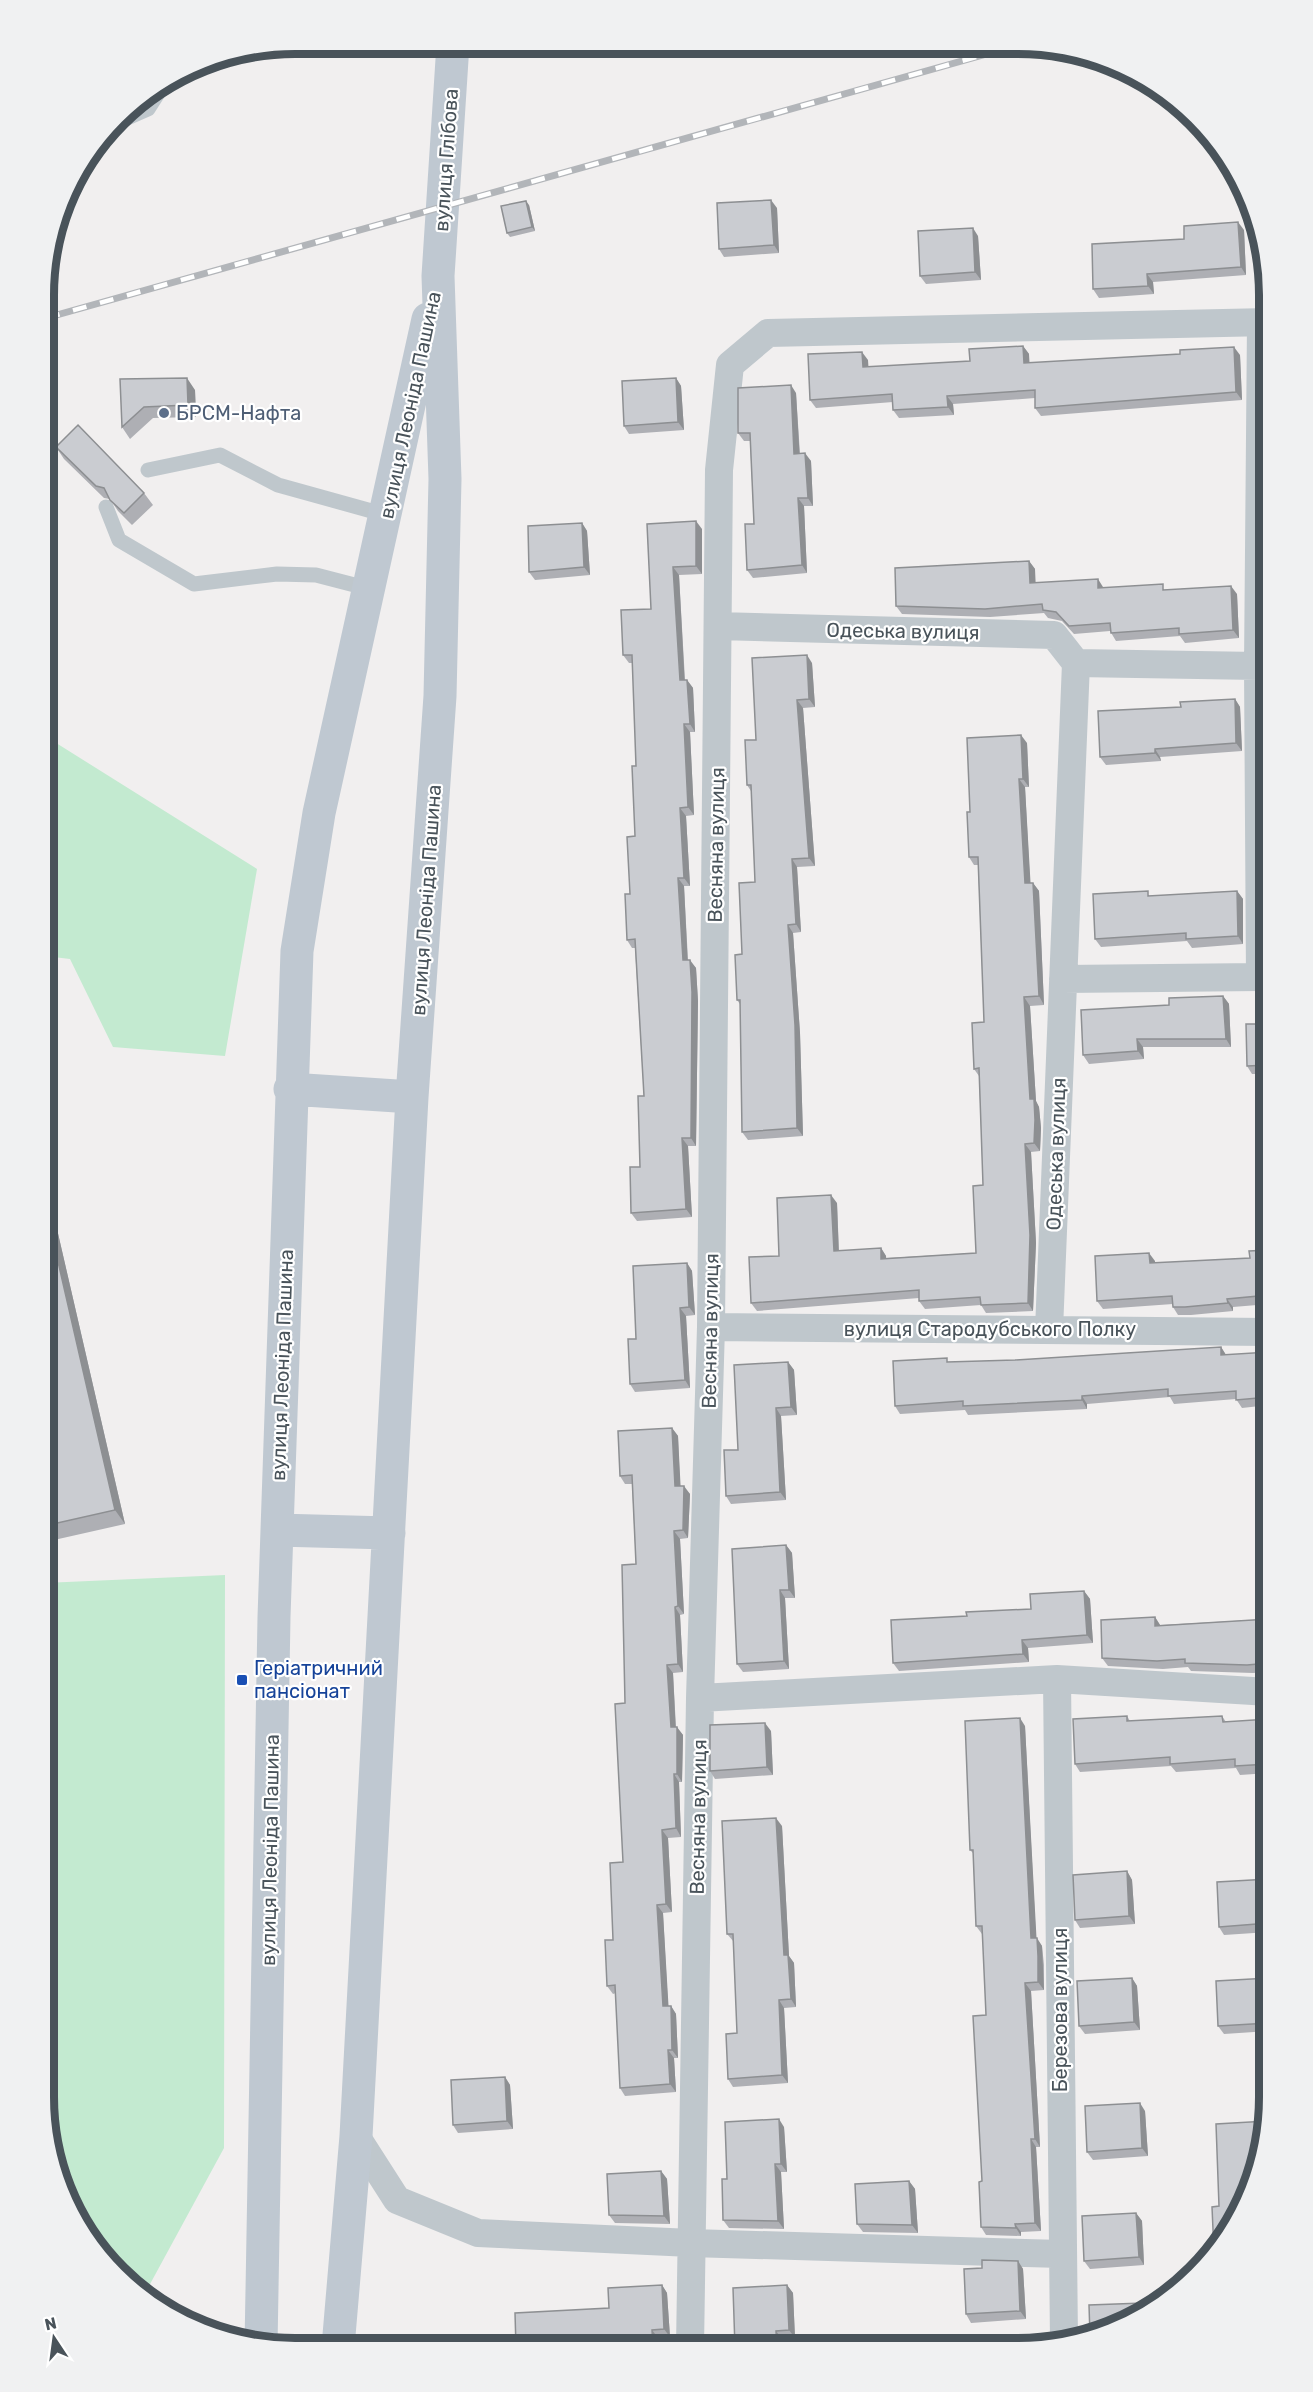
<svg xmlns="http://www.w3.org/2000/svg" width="1313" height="2392" viewBox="0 0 1313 2392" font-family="Rubik,sans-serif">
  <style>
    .green { fill: #c3ead0 }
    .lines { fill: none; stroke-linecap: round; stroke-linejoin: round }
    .service { stroke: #bfc7cc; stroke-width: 15 }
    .minor { stroke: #bfc7cc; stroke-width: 28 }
    .secondary { stroke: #bfc8d1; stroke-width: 33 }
    .rail-casing { stroke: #b2b5b9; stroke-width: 7 }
    .rail { stroke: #fff; stroke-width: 4.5; stroke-dasharray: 14; stroke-linecap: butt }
    .wall { fill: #aeafb4 }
    .shaded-wall { fill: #8d8f92 }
    .building { fill: #caccd1; stroke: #8d8f92; stroke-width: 1.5 }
    .service-dot { fill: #5c6f8a; stroke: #fff; stroke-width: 2 }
    .transit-dot { fill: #1a4fb4; stroke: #fff; stroke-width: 2 }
    .labels { text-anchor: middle; stroke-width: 4.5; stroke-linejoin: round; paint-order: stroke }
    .street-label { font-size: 20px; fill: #49535a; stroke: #fff }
    .service-label { font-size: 20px; fill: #4e5e75; stroke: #fff; text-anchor: start }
    .transit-label { font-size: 20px; fill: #164399; stroke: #fff; text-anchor: start }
    .rim { fill: none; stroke: #49535a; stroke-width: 8 }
  </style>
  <rect width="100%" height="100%" fill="#f1efef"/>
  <path class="green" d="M45 736 257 869 225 1056 113 1047 70 959 45 956Z
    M225 1575 224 2148 143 2297 95 2250 57 2178 44 2097V1583Z"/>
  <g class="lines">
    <path class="service" d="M116 123 148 109 164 84
      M148 470 220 455 278 485 386 515
      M106 507 119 540 194 584 277 574 316 575 370 589"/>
    <path class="minor" d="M718 626 1054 635 1076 663
      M1063 979 1260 977 1258 666 1261 322
      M711 1327 1269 1332
      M1049 1330 1076 663 1258 666
      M1057 1679 1064 2341
      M700 1698 1057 1679 1269 1692
      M356 2136 397 2200 478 2233 691 2243 1062 2254
      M690 2348 700 1698 711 1327 719 470 730 365 768 333 1269 322"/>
    <path class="secondary" d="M290 1089 412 1097
      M277 1530 389 1533
      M261 2346 274 1617 297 951 319 813 428 319
      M338 2347 356 2136 412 1097 440 696 445 479 438 276 453 44"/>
    <g class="rail-casing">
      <path id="rail" d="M46 318 1008 48"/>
    </g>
    <use href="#rail" class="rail"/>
  </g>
  <path class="wall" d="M529 205 535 231 510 237 507 233Z
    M777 208 779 253 724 257 719 249Z
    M1244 230 1246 275 1153 282 1154 294 1099 298 1093 289 1184 239Z
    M978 236 981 280 926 284 920 276Z
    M1023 346 1029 354V363L1240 355 1242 400 1041 416 1035 408V398L953 404 954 415 899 418 893 410V402L816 408 810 400 868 360V367L970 361Z
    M676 378 681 386 684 430 629 434 624 426Z
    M120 379 195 390 196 417 153 418 130 439 122 427Z
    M796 393 800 454 811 461 813 506H804L807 573 753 578 747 570 754 524 750 441H744L738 433Z
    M56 447 144 493 153 505 132 525 118 511 110 499 104 498 64 459Z
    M582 523 587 531 590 575 535 580 529 572Z
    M647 524 702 529V574L679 575 685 680H687L693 688 695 732H690L694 815 686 816 690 886H684L688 960 696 968 698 1001 696 1146H688L692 1217 637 1221 631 1213 640 1167 644 1096 635 948H632L627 940 635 836 636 766 633 663H629L623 655 651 609Z
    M1029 561 1035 569V583L1103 588 1166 590 1237 594 1239 638 1185 643 1180 636 1116 641 1110 631 1074 634 1062 621 1048 618 1044 613 990 617 902 614 896 606Z
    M812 663 815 707 803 708 815 866 797 867 801 932 793 933 800 1033 803 1136 748 1140 742 1132 740 1004 737 1000 742 954 755 882 751 791 747 785 756 740Z
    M1235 699 1240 707 1242 751 1160 757 1161 761 1106 765 1100 757 1181 707Z
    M1027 743 1029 787H1025L1030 883H1033L1039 891 1044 1005 1030 1006 1036 1101 1039 1107 1041 1128 1040 1151 1031 1152 1036 1243 1033 1311 986 1313 981 1305 925 1309 919 1301V1298L757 1311 751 1303 779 1256 837 1203 839 1251 881 1248 886 1256V1258L976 1253 983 1185 979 1076 974 1069 984 1022 978 865H974L969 857 970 812Z
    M1237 891 1243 899V944L1192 948 1187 941 1101 947 1095 939 1151 896Z
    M1223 996 1229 1004 1231 1047H1143L1144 1059 1089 1064 1083 1055 1169 1005Z
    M1269 1024V1074H1252L1247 1066Z
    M45 1177 125 1524 54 1540 44 1526Z
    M1269 1250V1304L1233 1307V1311L1191 1315H1178L1173 1307V1304L1103 1309 1097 1301 1155 1261V1263L1250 1258Z
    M687 1263 692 1271 695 1315 686 1316 690 1388 635 1392 630 1384 636 1339Z
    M1221 1347 1226 1355 1269 1352V1405L1242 1408 1236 1399 1174 1404 1170 1397 1087 1404V1409L968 1415 965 1410 900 1414 895 1406 950 1362 1015 1360Z
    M788 1362 794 1370 797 1415 781 1416 786 1500 731 1504 726 1496 738 1450Z
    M672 1428 678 1436 680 1486 690 1494 688 1538 680 1539 684 1614 680 1615 683 1672 673 1673 676 1727 683 1735 682 1782H679L681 1837 668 1838 672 1912 663 1913 668 2006H671L676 2014 678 2058H674L676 2092 625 2096 620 2088 616 1993 613 1994 607 1986 623 1862 625 1703 636 1564 632 1484H625L620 1476Z
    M786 1545 792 1553 795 1598H785L789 1669 743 1672 737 1664Z
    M1084 1591 1090 1599 1093 1643 1028 1648 1029 1662 899 1671 893 1663 967 1616 1031 1609Z
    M1155 1617 1160 1625 1269 1619V1672L1253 1673 1191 1671 1188 1667 1163 1669 1108 1666 1102 1658Z
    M1127 1716 1130 1721 1222 1716 1226 1722 1269 1719V1773L1240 1775 1236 1768 1176 1772 1171 1766 1080 1772 1075 1764Z
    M1025 1726 1036 1938 1042 1946 1044 1965V1990L1031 1991 1040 2147H1036L1041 2231 1021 2232V2236L986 2235 981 2227 986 2015 983 1934H982L976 1926 973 1853 970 1850Z
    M771 1731 773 1775 715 1779 710 1771Z
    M782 1826 789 1956 794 1963 796 2007 784 2008 788 2083 733 2087 728 2079 737 2033 734 1942 727 1934Z
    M1127 1871 1132 1880 1135 1924 1080 1928 1075 1920Z
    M1269 1879V1932L1224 1935 1219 1927Z
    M1132 1978 1137 1986 1140 2030 1085 2034 1079 2026Z
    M1269 1978V2031L1224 2034 1218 2026Z
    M505 2077 510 2085 513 2129 458 2133 453 2125Z
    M1145 2111 1148 2156 1093 2160 1087 2152Z
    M784 2127 787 2172H781L784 2229 729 2228 723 2220 727 2179Z
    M661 2171 667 2179 670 2224 615 2223 609 2215Z
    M909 2181 915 2189 918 2233 863 2232 857 2224Z
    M1136 2213 1142 2221 1144 2265 1090 2269 1084 2261Z
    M1018 2261 1023 2269 1026 2319 971 2323 966 2314 982 2268Z
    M662 2285 667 2293 670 2337 658 2338V2347H516Z
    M787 2285 793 2293 795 2338 782 2339V2348H735Z"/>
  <path class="shaded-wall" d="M771 200 777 208 779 253 774 245Z
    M526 201 529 205 535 231 532 227Z
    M1238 222 1244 230 1246 275 1241 267Z
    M973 228 978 236 981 280 975 272Z
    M1147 274 1153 282 1154 294 1148 286Z
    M1023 346 1029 354 1030 371 1024 363Z
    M1234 347 1240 355 1242 400 1236 392Z
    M862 352 868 360 869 375 863 367Z
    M187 378 195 390 196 417 188 405Z
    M676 378 681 386 684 430 678 422Z
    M791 385 796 393 800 462 794 454Z
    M947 396 953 404 954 415 948 407Z
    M805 453 811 461 813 506 808 498Z
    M798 498 804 506 807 573 802 565Z
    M696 521 702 529V574L696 566Z
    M582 523 587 531 590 575 584 567Z
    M1029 561 1035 569 1036 591 1030 583Z
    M673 567 679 575 685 688 680 680Z
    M1098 579 1103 587 1104 596 1098 588Z
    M1231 586 1237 594 1239 638 1233 630Z
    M807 655 812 663 815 707 809 699Z
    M687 680 693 688 695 732 690 724Z
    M1235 699 1240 707 1242 751 1236 743Z
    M797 700 803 708 815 866 809 858Z
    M684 724 690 732 694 815 688 807Z
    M1021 735 1027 743 1029 787 1023 779Z
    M1155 749 1160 757 1161 761 1155 753Z
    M1019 779 1025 787 1031 891 1025 883Z
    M680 808 686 816 690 886 684 878Z
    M792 859 797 867 801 932 796 924Z
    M678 878 684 886 688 968 683 960Z
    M1033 883 1039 891 1044 1005 1039 996Z
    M1237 891 1243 899V944L1238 936Z
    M788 925 793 933 800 1033 803 1136 797 1128Z
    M690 960 696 968 698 1001 696 1146 691 1138Z
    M1223 996 1229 1004 1231 1047 1226 1039Z
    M1024 997 1030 1006 1036 1101 1039 1107 1041 1128 1040 1151 1034 1143 1030 1099Z
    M1137 1039 1143 1047 1144 1059 1138 1051Z
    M682 1138 688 1146 692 1217 686 1209Z
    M1025 1144 1031 1152 1036 1243 1033 1311 1028 1303Z
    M45 1177 125 1524 115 1510 45 1205Z
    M831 1195 837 1203 839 1259 834 1251Z
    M881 1248 886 1256 887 1267 881 1259Z
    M1149 1253 1155 1261V1271L1150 1263Z
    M687 1263 692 1271 695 1315 689 1307Z
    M1227 1299 1233 1307V1311L1228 1303Z
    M680 1308 686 1316 690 1388 685 1380Z
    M1221 1347 1226 1355H1221Z
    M788 1362 794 1370 797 1415 791 1407Z
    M1082 1396 1087 1404V1409L1082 1400Z
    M776 1408 781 1416 786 1500 780 1492Z
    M672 1428 678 1436 681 1494 675 1486Z
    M684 1486 690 1494 688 1538 683 1530Z
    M674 1531 680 1539 684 1614 678 1606Z
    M786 1545 792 1553 795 1598 789 1590Z
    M780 1590 785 1598 789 1669 784 1661Z
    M1084 1591 1090 1599 1093 1643 1087 1635Z
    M675 1607 680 1615 683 1672 678 1664Z
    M1155 1617 1160 1625 1161 1634 1155 1626Z
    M1022 1640 1028 1648 1029 1662 1023 1654Z
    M667 1665 673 1673 676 1735 671 1727Z
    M1020 1718 1025 1726 1037 1947 1031 1938Z
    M765 1723 771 1731 773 1775 767 1767Z
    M677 1727 683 1735 682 1782 677 1774Z
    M674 1774 679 1782 681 1837 676 1828Z
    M776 1818 782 1826 789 1956 794 1963 796 2007 791 1999 784 1955Z
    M662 1830 668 1838 672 1912 666 1904Z
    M1127 1871 1132 1880 1135 1924 1129 1916Z
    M657 1905 663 1913 669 2014 663 2006Z
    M1037 1938 1042 1946 1044 1990 1038 1982Z
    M1132 1978 1137 1986 1140 2030 1134 2022Z
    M1025 1983 1031 1991 1040 2147 1035 2139Z
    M779 2000 784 2008 788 2083 782 2075Z
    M671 2006 676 2014 678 2058 672 2050Z
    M668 2050 674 2058 676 2092 670 2084Z
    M505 2077 510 2085 513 2129 507 2121Z
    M1140 2103 1145 2111 1148 2156 1142 2148Z
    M779 2119 784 2127 787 2172 781 2164Z
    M1031 2139 1036 2147 1041 2231 1035 2223Z
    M775 2164 781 2172 784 2229 778 2221Z
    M661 2171 667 2179 670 2224 664 2216Z
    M909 2181 915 2189 918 2233 912 2225Z
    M1136 2213 1142 2221 1144 2265 1139 2257Z
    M1015 2224 1021 2232V2236L1016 2228Z
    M1018 2261 1023 2269 1026 2319 1020 2311Z
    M662 2285 667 2293 670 2337 664 2329Z
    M787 2285 793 2293 795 2338 789 2330Z
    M1143 2303 1148 2309 1144 2311Z
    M652 2330 658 2338V2347H653Z
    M776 2331 782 2339V2348H777Z
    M460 2339 466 2347H461Z"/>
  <path class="building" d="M771 200 774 245 719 249 717 203Z
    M526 201 532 227 507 233 501 206Z
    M1238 222 1241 267 1147 274 1148 286 1093 289 1092 244 1184 239V226Z
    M973 228 975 272 920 276 918 231Z
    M1023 346 1024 363 1180 354V350L1234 347 1236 392 1035 408V390L947 396 948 407 893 410 892 394 810 400 808 354 862 352 863 367 970 361 969 349Z
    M187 378 188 405 144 407 122 427 120 379Z
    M676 378 678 422 624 426 622 381Z
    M791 385 794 454 805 453 808 498H798L802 565 747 570 745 524H754L750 433H738V388Z
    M78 425 144 493 124 513 110 500 104 488 96 486 56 447Z
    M696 521V566L673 567 680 680H687L690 724H684L688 807 680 808 684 878H678L683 960H690L692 992 691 1138H682L686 1209 631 1213 630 1167H640L638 1096H644L635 939 627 940 625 894H630L627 837 635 836 632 766H636L632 655H623L621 610 651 609 647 524Z
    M582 523 584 567 529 572 528 526Z
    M1029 561 1030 583 1098 579V588L1163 584V590L1231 586 1233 630 1179 634V628L1111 633 1110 623 1069 626 1056 612 1043 610 1042 604 985 609 896 606 895 568Z
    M807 655 809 699 797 700 809 858 792 859 796 924 788 925 795 1025 797 1128 742 1132 740 1000H737L735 955 742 954 739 883 755 882 751 785H747L745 740H756L752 658Z
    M1235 699 1236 743 1155 749V753L1100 757 1098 711 1181 707 1180 702Z
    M1021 735 1023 779H1019L1025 883H1033L1039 996 1024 997 1030 1099H1034L1035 1120 1034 1143 1025 1144 1030 1235 1028 1303 981 1305 980 1297 919 1301V1290L751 1303 749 1257 779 1256 777 1198 831 1195 834 1251 881 1248V1259L976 1253 973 1186 983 1185 979 1068 974 1069 972 1023 984 1022 978 857H969L967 812H970L967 738Z
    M1148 891V896L1237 891 1238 936 1186 939V933L1095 939 1093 894Z
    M1223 996 1226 1039H1137L1138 1051 1083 1055 1081 1010 1169 1005V998Z
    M1246 1024H1269V1065L1247 1066Z
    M45 1205 115 1510 44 1526Z
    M1269 1250V1295L1227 1299 1228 1303 1185 1307H1173L1172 1296 1097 1301 1095 1256 1149 1253 1150 1263 1250 1258 1249 1251Z
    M687 1263 689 1307 680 1308 685 1380 630 1384 628 1339H636L633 1266Z
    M1221 1347V1355L1269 1352V1397L1236 1400V1391L1168 1396V1389L1082 1396V1400L963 1406V1401L895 1406 893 1361 947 1358V1362L1015 1360Z
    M788 1362 791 1407 776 1408 780 1492 726 1496 724 1450H738L734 1365Z
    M672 1428 675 1486H684L683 1530 674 1531 678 1606 675 1607 678 1664 667 1665 671 1727H677V1774H674L676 1828 662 1830 666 1904 657 1905 663 2006H671L672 2050H668L670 2084 620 2088 615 1985 607 1986 605 1940H613L610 1863 623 1862 615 1704 625 1703 622 1565 636 1564 632 1475 620 1476 618 1431Z
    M786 1545 789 1590H780L784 1661 737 1664 732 1549Z
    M1084 1591 1087 1635 1022 1640 1023 1654 893 1663 891 1620 967 1616 966 1612 1031 1609 1030 1594Z
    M1155 1617V1626L1269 1619V1663L1247 1665 1185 1663V1659L1157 1661 1102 1658 1101 1620Z
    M1127 1716V1721L1222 1716 1223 1722 1269 1719V1764L1235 1766V1759L1170 1764V1757L1075 1764 1073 1719Z
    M1020 1718 1031 1938H1037L1038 1956V1982L1025 1983 1035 2139H1031L1035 2223 1015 2224 1016 2228 981 2227 979 2182 982 2181 973 2016 986 2015 982 1926H976L973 1850H970L965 1721Z
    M765 1723 767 1767 710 1771V1725Z
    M776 1818 784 1955H788L791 1999 779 2000 782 2075 728 2079 726 2034 737 2033 733 1934H727L722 1821Z
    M1127 1871 1129 1916 1075 1920 1073 1875Z
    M1269 1879V1923L1219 1927 1217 1882Z
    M1132 1978 1134 2022 1079 2026 1077 1981Z
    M1269 1978V2023L1218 2026 1216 1981Z
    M505 2077 507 2121 453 2125 451 2080Z
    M1140 2103 1142 2148 1087 2152 1085 2106Z
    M779 2119 781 2164H775L778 2221 723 2220 722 2179H727L725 2122Z
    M1267 2121 1250 2193 1218 2250 1214 2252 1212 2207 1219 2206 1216 2124Z
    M661 2171 664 2216 609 2215 607 2174Z
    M909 2181 912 2225 857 2224 855 2184Z
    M1136 2213 1139 2257 1084 2261 1082 2216Z
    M982 2260 1018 2261 1020 2311 966 2314 964 2269 982 2268Z
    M662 2285 664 2329 652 2330 653 2347H516L515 2313 609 2308 608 2288Z
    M787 2285 789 2330 776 2331 777 2348H735L733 2288Z
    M1143 2303 1144 2311 1099 2335 1090 2336 1089 2305Z
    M460 2339 461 2347H407V2342Z"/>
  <circle class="service-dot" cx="164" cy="413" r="6"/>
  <rect class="transit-dot" x="236" y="1674" width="12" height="12" rx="3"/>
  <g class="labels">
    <g class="street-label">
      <text transform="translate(446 160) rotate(-86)" y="7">вулиця Глібова</text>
      <text transform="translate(410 405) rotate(-78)" y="7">вулиця Леоніда Пашина</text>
      <text transform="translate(903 631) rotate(1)" y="7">Одеська вулиця</text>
      <text transform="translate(716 845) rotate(-89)" y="7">Весняна вулиця</text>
      <text transform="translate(426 900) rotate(-86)" y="7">вулиця Леоніда Пашина</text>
      <text transform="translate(1056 1154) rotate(-88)" y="7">Одеська вулиця</text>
      <text x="990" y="1336">вулиця Стародубського Полку</text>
      <text transform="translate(710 1331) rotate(-89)" y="7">Весняна вулиця</text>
      <text transform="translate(282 1365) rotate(-88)" y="7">вулиця Леоніда Пашина</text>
      <text transform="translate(698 1817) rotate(-89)" y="7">Весняна вулиця</text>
      <text transform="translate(270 1850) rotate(-89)" y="7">вулиця Леоніда Пашина</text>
      <text transform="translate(1060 2010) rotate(-90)" y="7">Березова вулиця</text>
    </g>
    <g class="service-label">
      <text x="176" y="420">БРСМ-Нафта</text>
    </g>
    <g class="transit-label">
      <text x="254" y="1675">Геріатричний<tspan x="254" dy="23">пансіонат</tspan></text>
    </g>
  </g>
  <path d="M0 0H1313V2392H0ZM295 54H1018A241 241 0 0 1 1259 295V2097A241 241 0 0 1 1018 2338H295A241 241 0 0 1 54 2097V295A241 241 0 0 1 295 54Z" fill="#f0f1f2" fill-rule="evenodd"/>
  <path class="rim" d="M295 54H1018A241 241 0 0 1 1259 295V2097A241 241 0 0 1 1018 2338H295A241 241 0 0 1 54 2097V295A241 241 0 0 1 295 54Z"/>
  <g transform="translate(54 2338) rotate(347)" stroke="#ffffff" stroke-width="4.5" paint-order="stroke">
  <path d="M0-4.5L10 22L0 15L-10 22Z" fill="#49535a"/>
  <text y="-9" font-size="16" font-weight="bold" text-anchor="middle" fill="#49535a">N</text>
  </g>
</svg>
